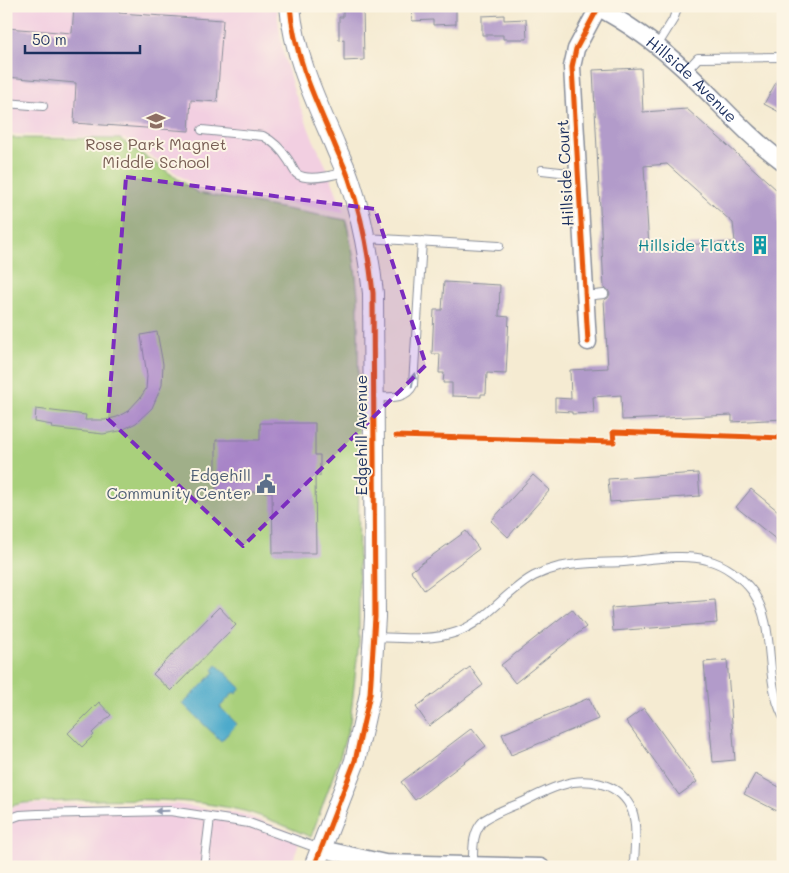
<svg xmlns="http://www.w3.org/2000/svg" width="789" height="873" viewBox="0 0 789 873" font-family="Mali,sans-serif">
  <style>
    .built { fill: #f2cfe1 }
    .green { fill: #a9d07b; stroke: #62806c }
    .water { fill: #4daacb; stroke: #346c94 }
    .building { fill: #b29bca; fill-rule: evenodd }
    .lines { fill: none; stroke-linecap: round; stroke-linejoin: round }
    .service-casing { stroke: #888d98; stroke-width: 10 }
    .minor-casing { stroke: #888d98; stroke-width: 19 }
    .tertiary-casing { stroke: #888d98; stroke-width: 22 }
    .service { stroke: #fff; stroke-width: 8 }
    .minor { stroke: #fff; stroke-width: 16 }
    .tertiary { stroke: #fff; stroke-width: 20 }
    .cycleway-casing { stroke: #fcf5e5; stroke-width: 8 }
    .cycleway { stroke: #e8590c; stroke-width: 5 }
    .oneway { fill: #8d97ae }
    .marked { fill: #7b2cbf; fill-opacity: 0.2; stroke: #7b2cbf; stroke-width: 4; stroke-dasharray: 10 6; stroke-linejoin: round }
    .labels { text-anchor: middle; stroke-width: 4; stroke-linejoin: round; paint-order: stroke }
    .street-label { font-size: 16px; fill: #1b2f5e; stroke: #fcf5e5 }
    .education-label { font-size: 16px; fill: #785e54; stroke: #fcf5e5 }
    .culture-label { font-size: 16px; fill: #0d838f; stroke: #fcf5e5; text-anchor: end }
    .service-label { font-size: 16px; fill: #4e5e75; stroke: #fcf5e5; text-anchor: end }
  </style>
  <rect width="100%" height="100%" fill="#fcf5e5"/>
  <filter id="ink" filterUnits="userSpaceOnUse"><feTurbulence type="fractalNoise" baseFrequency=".02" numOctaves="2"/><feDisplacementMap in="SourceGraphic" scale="10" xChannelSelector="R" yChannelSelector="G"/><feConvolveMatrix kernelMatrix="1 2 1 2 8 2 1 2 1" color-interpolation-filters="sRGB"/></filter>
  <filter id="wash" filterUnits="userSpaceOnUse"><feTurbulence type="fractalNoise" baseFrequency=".0096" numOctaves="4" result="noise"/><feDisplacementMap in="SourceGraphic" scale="20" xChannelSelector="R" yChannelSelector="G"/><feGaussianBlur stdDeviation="1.12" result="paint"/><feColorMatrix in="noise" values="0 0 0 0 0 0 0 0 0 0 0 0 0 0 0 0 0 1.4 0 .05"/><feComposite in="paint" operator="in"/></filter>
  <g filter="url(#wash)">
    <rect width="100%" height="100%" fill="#f5ebd2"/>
    <path class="built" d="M6 6H276L283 52 293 88 312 137 326 166 344 212 199 189 126 139 6 134Z
      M24 804H175L244 814 301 836 291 867H6V809Z"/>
    <path class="green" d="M6 138 120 139 198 193 346 220 354 259 358 295 359 641 350 723 339 760 311 837C289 828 266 817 244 811 174 794 95 800 24 803L6 807Z"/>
    <path class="water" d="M217 665 241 688 236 694 234 692 220 707 237 724 221 741 183 704 215 672 213 670Z"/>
    <g id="blocks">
      <path class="building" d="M74 6 120 8 119 13 223 20 217 102 191 100 189 131 74 123 76 83 6 77V28L72 33Z
        M343 6H363L364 60 344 61V39L339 40V17H343Z
        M411 6H456V24L433 25V20L412 21Z
        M504 15V20L526 19 527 39H503V35H482V16Z
        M641 68 643 112 687 109 777 190 779 241H783V419L732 422V415L622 420 621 395 593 397 594 413 572 414V412L555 411V398L571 399 570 370 608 368 604 300 608 298 610 294 608 290 604 288 593 70ZM667 164 733 223 735 242 649 247 644 166Z
        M783 70V114L764 104Z
        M444 282 500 285 499 316 509 317 506 374 487 373 486 394H481V397L452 396V383H443L444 373H439L440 354H432L434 310H442Z
        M157 332 163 364 162 385 152 408 136 423 120 431 103 434 51 428 52 425 35 422 36 409 86 415 85 420H105L117 417 128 411 140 398 146 389 147 376 141 335Z
        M260 423H315V455H320V476H315L316 553H273L272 492H216V440H260Z
        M698 473 700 496 610 502 608 479Z
        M533 475 550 490 508 537 491 521Z
        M751 489 783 515V545L736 507Z
        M466 531 479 549 424 590 411 571Z
        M715 600 717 623 613 631 611 608Z
        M219 607 236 625 171 691 153 674Z
        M572 609 586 627 515 683 501 665Z
        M727 660 735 760 713 762 704 662Z
        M470 667 483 685 429 726 416 707Z
        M589 698 598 719 511 755 502 734Z
        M99 702 111 715 92 733 94 735 82 747 68 733Z
        M644 708 697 782 679 795 626 721Z
        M472 728 486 746 415 800 401 782Z
        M755 774 783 789V814L744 794Z"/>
    </g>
  </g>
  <g filter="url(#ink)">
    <use href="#blocks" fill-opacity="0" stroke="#888d98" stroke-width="1"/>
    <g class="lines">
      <g class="service-casing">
        <path id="service" d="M657 46 673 20 678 6
          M686 71 698 58 783 57
          M6 103 43 106
          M202 130 263 136C275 142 282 150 289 161 291 164 294 172 297 174 308 182 334 175 345 172
          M542 170 578 174
          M366 238 499 246
          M585 296 604 294
          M374 397C388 397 406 400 413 385L422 241
          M374 637C402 638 431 641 457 632 487 621 506 591 534 576 542 572 550 569 559 567 580 562 602 563 623 562 648 560 683 553 707 560 724 564 742 577 753 592 777 628 763 677 783 716
          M6 820 20 815 38 814 170 811 249 823 320 849
          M473 865C473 848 472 832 484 820 496 812 510 807 523 802 535 796 548 789 562 785 585 777 617 782 630 806 639 823 634 848 634 867
          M204 867 210 818"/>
      </g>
      <g class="minor-casing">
        <g id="minor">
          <path id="s1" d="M595 6C628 23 658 45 685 70 718 101 746 135 783 162"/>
          <path d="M588 342 572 67 576 49 598 8"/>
          <path d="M322 849 385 863 541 867"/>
        </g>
      </g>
      <g class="tertiary-casing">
        <path id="tertiary" d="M290 6C294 55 315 99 334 143 339 156 346 169 350 182 362 218 369 256 373 293L375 617 370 694 355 761 314 867"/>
      </g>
      <use href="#service" class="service"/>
      <use href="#minor" class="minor"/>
      <use href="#tertiary" class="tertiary"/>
      <g class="cycleway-casing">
        <path id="cycleway" d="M290 6C294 55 315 99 334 143 339 156 346 169 350 182 362 218 369 256 373 293L375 617 370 694 355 761 314 867
          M588 342 572 67 576 49 598 8
          M396 436 614 442 613 432 783 438"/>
      </g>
      <use href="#cycleway" class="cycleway"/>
    </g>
    <defs><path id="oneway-solid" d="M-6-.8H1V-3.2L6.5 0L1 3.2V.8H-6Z" transform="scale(1.25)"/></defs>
    <g class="oneway">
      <use href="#oneway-solid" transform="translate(413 380) rotate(-79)"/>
      <use href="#oneway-solid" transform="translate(162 811) rotate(179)"/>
    </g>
  </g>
  <path class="marked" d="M126 177 375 209 426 365 243 546 108 419Z"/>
  <defs>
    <g id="school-bare" transform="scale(1.5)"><path d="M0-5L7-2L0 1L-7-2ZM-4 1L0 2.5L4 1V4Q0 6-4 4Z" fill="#8d6e63" stroke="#fcf5e5" stroke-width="2.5" paint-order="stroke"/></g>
    <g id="building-bare" transform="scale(1.5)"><path d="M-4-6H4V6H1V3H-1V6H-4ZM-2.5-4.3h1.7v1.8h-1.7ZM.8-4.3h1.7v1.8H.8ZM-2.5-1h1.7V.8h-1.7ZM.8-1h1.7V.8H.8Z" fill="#0f9aa8" stroke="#fcf5e5" stroke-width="2.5" paint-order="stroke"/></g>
    <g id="civic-bare" transform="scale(1.5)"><path d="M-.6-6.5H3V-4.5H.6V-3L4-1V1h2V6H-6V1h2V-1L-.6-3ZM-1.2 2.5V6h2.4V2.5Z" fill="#5c6f8a" stroke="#fcf5e5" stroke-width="2.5" paint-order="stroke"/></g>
  </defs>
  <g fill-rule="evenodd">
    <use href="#school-bare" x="156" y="121"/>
    <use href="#building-bare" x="760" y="245"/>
    <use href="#civic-bare" x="266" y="484"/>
  </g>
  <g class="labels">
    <g class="street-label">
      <text dy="6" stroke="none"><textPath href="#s1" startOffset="122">Hillside Avenue</textPath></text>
      <text transform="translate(565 173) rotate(-93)" y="6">Hillside Court</text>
      <text transform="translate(361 435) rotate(-90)" y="6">Edgehill Avenue</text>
    </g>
    <g class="education-label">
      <text x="156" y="150">Rose Park Magnet<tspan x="156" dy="18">Middle School</tspan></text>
    </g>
    <g class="culture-label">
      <text x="745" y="251">Hillside Flatts</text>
    </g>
    <g class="service-label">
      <text x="251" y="481">Edgehill<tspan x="251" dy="18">Community Center</tspan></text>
    </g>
  </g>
  <rect width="789" height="873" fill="none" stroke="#fcf5e5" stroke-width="25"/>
  <path d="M25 45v8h115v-8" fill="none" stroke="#1b2f5e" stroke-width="2.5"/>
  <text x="32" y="45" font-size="15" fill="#1b2f5e" stroke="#fcf5e5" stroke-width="4" paint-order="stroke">50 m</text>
</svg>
